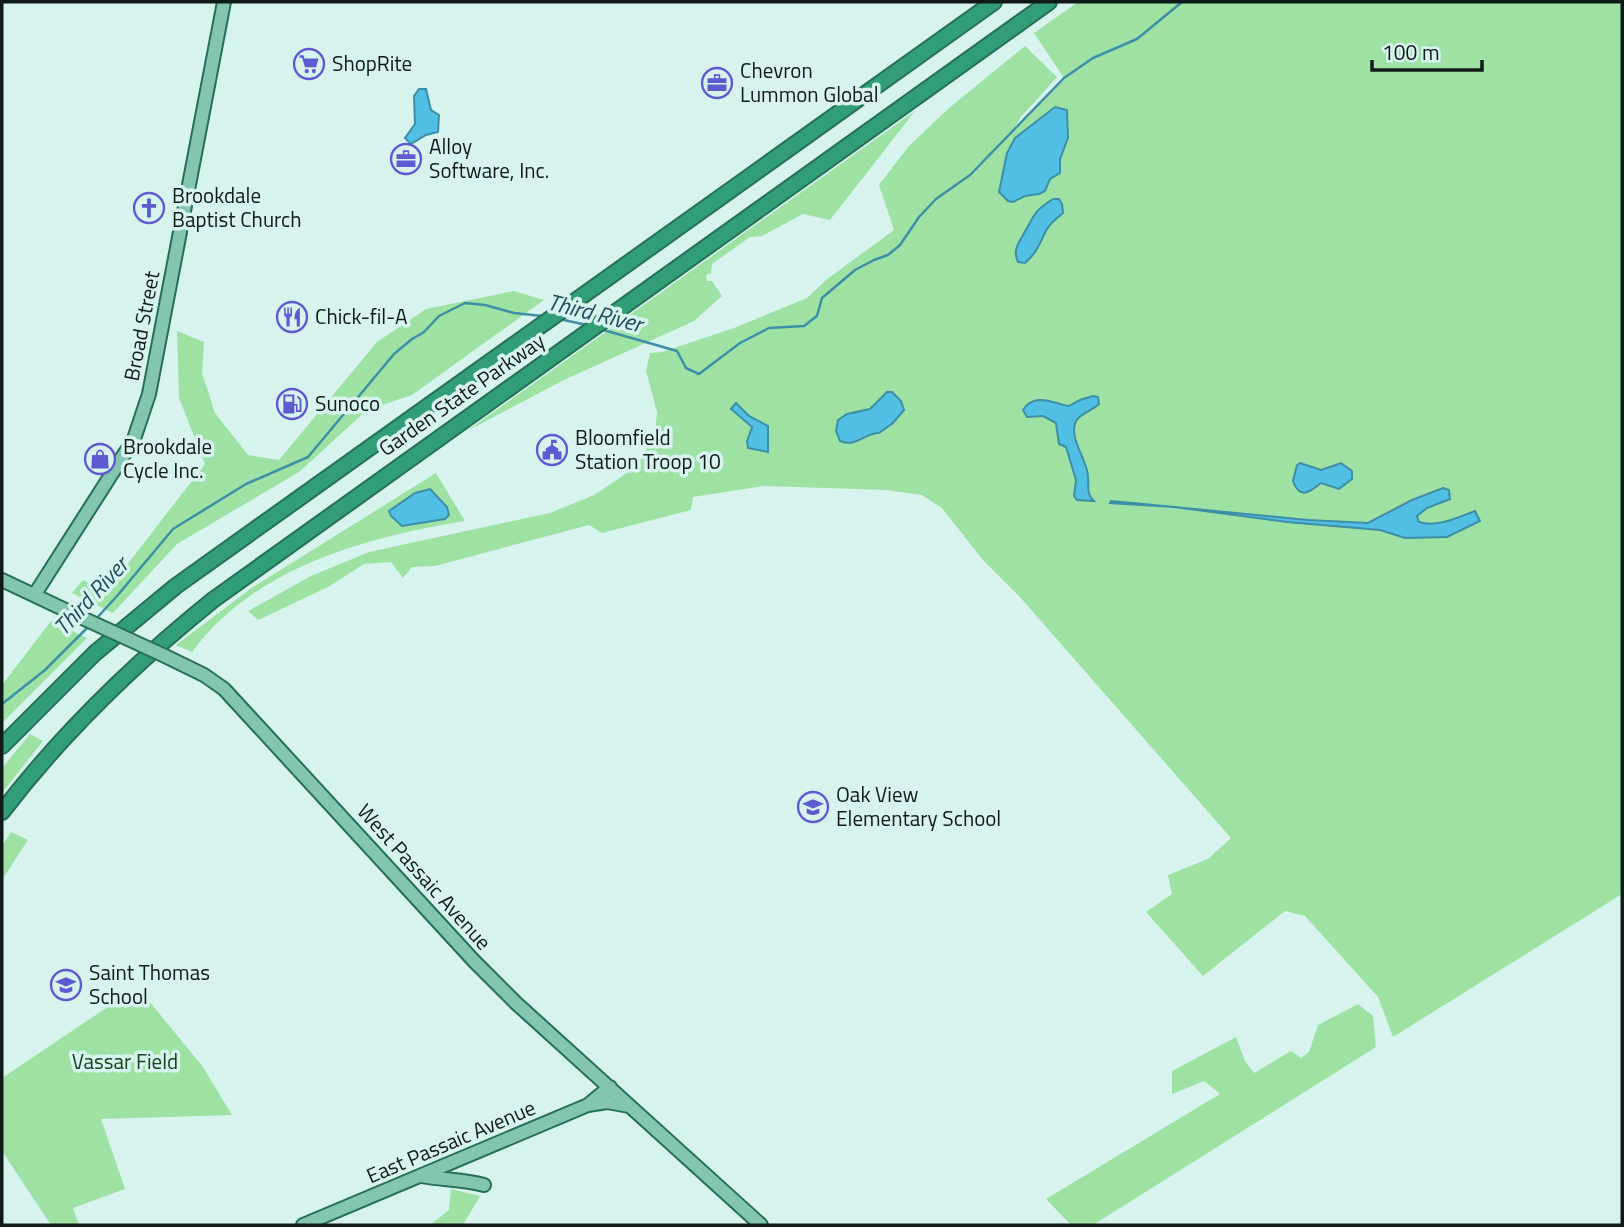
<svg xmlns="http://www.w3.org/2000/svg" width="1624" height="1227" viewBox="0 0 1624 1227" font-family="'Titillium Web',sans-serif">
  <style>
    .green { fill: #9ee2a3 }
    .water { fill: #50bfe3; stroke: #3d8ea6; stroke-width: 2 }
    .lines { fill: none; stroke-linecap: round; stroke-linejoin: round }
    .stream { stroke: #3d8ea6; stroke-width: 2.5 }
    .major-casing { stroke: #257056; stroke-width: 16 }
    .highway-casing { stroke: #257056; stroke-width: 18 }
    .major { stroke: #83c5ae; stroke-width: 12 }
    .highway { stroke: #319e78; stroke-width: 14 }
    .major-bridge-casing { stroke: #257056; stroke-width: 16; stroke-linecap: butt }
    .major-bridge { stroke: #83c5ae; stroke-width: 12 }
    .labels { text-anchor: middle; stroke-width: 7; stroke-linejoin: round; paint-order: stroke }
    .poi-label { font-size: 21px; fill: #101a18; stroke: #d7f3ee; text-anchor: start }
    .street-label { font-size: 21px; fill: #101a18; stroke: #d7f3ee }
    .park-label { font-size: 21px; fill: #14441c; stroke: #d7f3ee }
    .water-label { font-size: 23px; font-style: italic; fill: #1e4d5d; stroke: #d7f3ee }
  </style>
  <rect width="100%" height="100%" fill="#d7f3ee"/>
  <path class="green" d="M1078 2H1622V894L1393 1037 1378 997 1305 916 1285 911 1203 976 1146 912 1172 894 1168 875 1208 859 1231 838 1019 596 982 559 942 508 922 495 886 490 764 486 693 497 691 510 602 533 589 525 435 566 412 567 403 578 391 562 364 564 328 587 258 620 248 611 311 576 369 552 550 513 594 495 636 467 655 434 657 412 646 371 650 353 662 352 734 328 807 298 826 280 894 230 879 185 908 147 949 108 1025 46 1057 77 1021 117 1011 133 1064 78 1034 33Z
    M915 111 830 220 803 214 762 236 750 237 712 264 711 273 706 275 707 281H712L722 296 694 321 564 380 467 431Z
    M514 291 544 300 412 395 367 410 299 472 177 544 113 613 72 593 83 580 106 592 205 464 179 398 177 331 204 342 202 373 215 413 248 455 279 460 377 342 426 309Z
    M436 473 465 521C367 537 254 567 192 652L176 645 253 587Z
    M51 621 87 638 2 723V685Z
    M30 734 43 741 2 793V768Z
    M11 832 28 840 2 880V846Z
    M130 992 149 1001 203 1067 232 1115 101 1119 125 1189 73 1208 79 1225H51L2 1151V1078Z
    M1358 1004 1373 1016 1376 1047 1093 1225H1071L1046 1199 1220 1094 1204 1081 1172 1094V1071L1236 1037 1245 1061 1254 1073 1291 1051 1301 1058 1309 1052 1318 1025Z
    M451 1189 480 1196 463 1225H430L449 1210Z"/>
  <path class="water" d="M419 89H426L431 110 439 115 438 132 426 135 411 144 405 138 415 124 414 96Z
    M1055 107 1067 110 1068 138 1060 159V173L1050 179 1045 191 1039 194 1025 196 1013 202 1008 201 999 192 1007 153 1015 138Z
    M1053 199H1059L1062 204 1063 213C1058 217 1050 224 1047 229 1040 242 1037 253 1025 263L1018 262C1013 252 1017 245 1023 235 1034 217 1032 212 1053 199Z
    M887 392H892L901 401 904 410 893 423 879 433C864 433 856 448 840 441L836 431 838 420 847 414 870 409Z
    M1093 396 1098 397 1099 404C1093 410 1080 414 1076 421 1068 438 1087 459 1088 476 1089 487 1086 494 1094 501L1077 500 1074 496 1076 480 1066 447 1059 444 1056 423 1043 416 1027 417 1023 410C1034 392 1053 403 1069 406L1080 400Z
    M736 403 749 416 768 426V452L748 448 747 441 752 427 731 409Z
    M1300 463 1321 470 1341 463 1352 471V479L1339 489 1321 483C1311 491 1300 501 1293 481L1297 465Z
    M1443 488 1449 490 1450 499 1427 508 1417 516 1419 522C1437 528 1458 517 1475 511L1480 521 1447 537 1405 538 1380 530 1287 522 1174 507 1110 503 1111 501 1133 503 1308 520 1368 523 1412 500Z
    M430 489 447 507 449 515 445 519 402 526 391 516 389 511 415 493Z"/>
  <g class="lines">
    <path class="stream" d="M559 319 587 325
      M600 329 677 351 686 368 699 374 740 343 769 328 804 326 817 316 822 298 855 270 874 260 888 255 900 245 919 217 936 199 970 175 1064 78 1093 58 1137 39 1182 2
      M95 620 117 596 173 529 246 484 308 457 394 354 412 339 424 332 439 316 465 303 485 305 514 313 542 316
      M2 704 45 670 90 625"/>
    <g class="major-casing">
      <path id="major" d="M2 580 78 616
        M35 594 134 439 149 394 224 2
        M163 655 204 675 224 689 474 961 516 1003 761 1225
        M588 1105 607 1102 629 1106
        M421 1176C442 1180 463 1179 484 1185
        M303 1225 588 1105 610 1087"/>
    </g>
    <g class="highway-casing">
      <path id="highway" d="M2 746 95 653 176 586 994 2
        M2 812C63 732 135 663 213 600L1049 2"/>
    </g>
    <use href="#major" class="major"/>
    <use href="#highway" class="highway"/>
    <g class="major-bridge-casing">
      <path id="major-bridge" d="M78 616 163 655"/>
    </g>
    <use href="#major-bridge" class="major-bridge"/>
  </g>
  <defs>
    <g id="supermarket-ring" transform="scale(1.575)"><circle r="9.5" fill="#d7f3ee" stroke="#5e5ad2" stroke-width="1.5"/><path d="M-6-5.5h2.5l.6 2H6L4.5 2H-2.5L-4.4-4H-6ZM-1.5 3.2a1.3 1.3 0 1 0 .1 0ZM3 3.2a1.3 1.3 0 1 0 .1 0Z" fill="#5e5ad2"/></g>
    <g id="office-ring" transform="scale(1.575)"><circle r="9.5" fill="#d7f3ee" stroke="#5e5ad2" stroke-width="1.5"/><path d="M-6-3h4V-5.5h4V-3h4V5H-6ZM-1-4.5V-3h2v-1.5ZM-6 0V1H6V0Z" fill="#5e5ad2"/></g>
    <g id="church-ring" transform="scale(1.575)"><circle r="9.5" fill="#d7f3ee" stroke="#5e5ad2" stroke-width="1.5"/><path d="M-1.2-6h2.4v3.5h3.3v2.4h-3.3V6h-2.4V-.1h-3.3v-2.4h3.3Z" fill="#5e5ad2"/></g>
    <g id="restaurant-ring" transform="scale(1.575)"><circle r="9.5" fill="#d7f3ee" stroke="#5e5ad2" stroke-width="1.5"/><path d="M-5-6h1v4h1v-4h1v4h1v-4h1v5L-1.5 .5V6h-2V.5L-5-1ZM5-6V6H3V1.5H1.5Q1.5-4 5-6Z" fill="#5e5ad2"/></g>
    <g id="fuel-ring" transform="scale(1.575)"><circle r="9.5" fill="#d7f3ee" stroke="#5e5ad2" stroke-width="1.5"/><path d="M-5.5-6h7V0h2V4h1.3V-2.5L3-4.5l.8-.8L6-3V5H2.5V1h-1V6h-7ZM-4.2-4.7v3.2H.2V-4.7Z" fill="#5e5ad2"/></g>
    <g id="civic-ring" transform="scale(1.575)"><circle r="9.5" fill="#d7f3ee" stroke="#5e5ad2" stroke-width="1.5"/><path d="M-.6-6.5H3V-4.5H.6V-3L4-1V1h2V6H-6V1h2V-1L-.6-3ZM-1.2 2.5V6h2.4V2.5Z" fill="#5e5ad2"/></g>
    <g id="shop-ring" transform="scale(1.575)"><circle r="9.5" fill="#d7f3ee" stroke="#5e5ad2" stroke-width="1.5"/><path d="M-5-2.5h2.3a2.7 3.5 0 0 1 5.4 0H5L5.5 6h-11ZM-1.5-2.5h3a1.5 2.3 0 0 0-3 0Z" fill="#5e5ad2"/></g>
    <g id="school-ring" transform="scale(1.575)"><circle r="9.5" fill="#d7f3ee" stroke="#5e5ad2" stroke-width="1.5"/><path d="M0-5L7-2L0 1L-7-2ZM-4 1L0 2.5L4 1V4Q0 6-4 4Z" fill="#5e5ad2"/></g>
  </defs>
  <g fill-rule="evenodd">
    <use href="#supermarket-ring" x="309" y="64"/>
    <use href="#office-ring" x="717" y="83"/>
    <use href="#office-ring" x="406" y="159"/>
    <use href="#church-ring" x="149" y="208"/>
    <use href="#restaurant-ring" x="292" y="317"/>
    <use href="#fuel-ring" x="292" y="404"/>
    <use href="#civic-ring" x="552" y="450"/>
    <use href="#shop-ring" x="100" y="459"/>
    <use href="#school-ring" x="813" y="807"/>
    <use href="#school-ring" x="66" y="985"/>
  </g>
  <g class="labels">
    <g class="poi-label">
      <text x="332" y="71">ShopRite</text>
      <text x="740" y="78">Chevron<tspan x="740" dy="24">Lummon Global</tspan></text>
      <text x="429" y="154">Alloy<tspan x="429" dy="24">Software, Inc.</tspan></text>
      <text x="172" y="203">Brookdale<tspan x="172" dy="24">Baptist Church</tspan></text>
      <text x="315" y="324">Chick-fil-A</text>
      <text x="315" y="411">Sunoco</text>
      <text x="575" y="445">Bloomfield<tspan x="575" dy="24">Station Troop 10</tspan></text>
      <text x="123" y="454">Brookdale<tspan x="123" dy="24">Cycle Inc.</tspan></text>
      <text x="836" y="802">Oak View<tspan x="836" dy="24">Elementary School</tspan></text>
      <text x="89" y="980">Saint Thomas<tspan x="89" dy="24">School</tspan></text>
    </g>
    <g class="street-label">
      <text transform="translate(142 326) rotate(-79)" y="7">Broad Street</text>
      <text transform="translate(462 395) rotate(-35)" y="7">Garden State Parkway</text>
      <text transform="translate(424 877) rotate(48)" y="7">West Passaic Avenue</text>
      <text transform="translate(451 1142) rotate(-23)" y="7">East Passaic Avenue</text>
    </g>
    <g class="park-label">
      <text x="125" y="1069">Vassar Field</text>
    </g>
    <g class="water-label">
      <text transform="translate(595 313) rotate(14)" y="8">Third River</text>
      <text transform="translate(91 596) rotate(-47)" y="8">Third River</text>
    </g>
  </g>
  <rect width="1624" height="1227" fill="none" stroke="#101a18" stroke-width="7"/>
  <path d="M1372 60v10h110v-10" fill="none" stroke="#101a18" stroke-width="3.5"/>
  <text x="1382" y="60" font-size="21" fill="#101a18" stroke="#d7f3ee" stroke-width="5" paint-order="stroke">100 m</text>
</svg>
